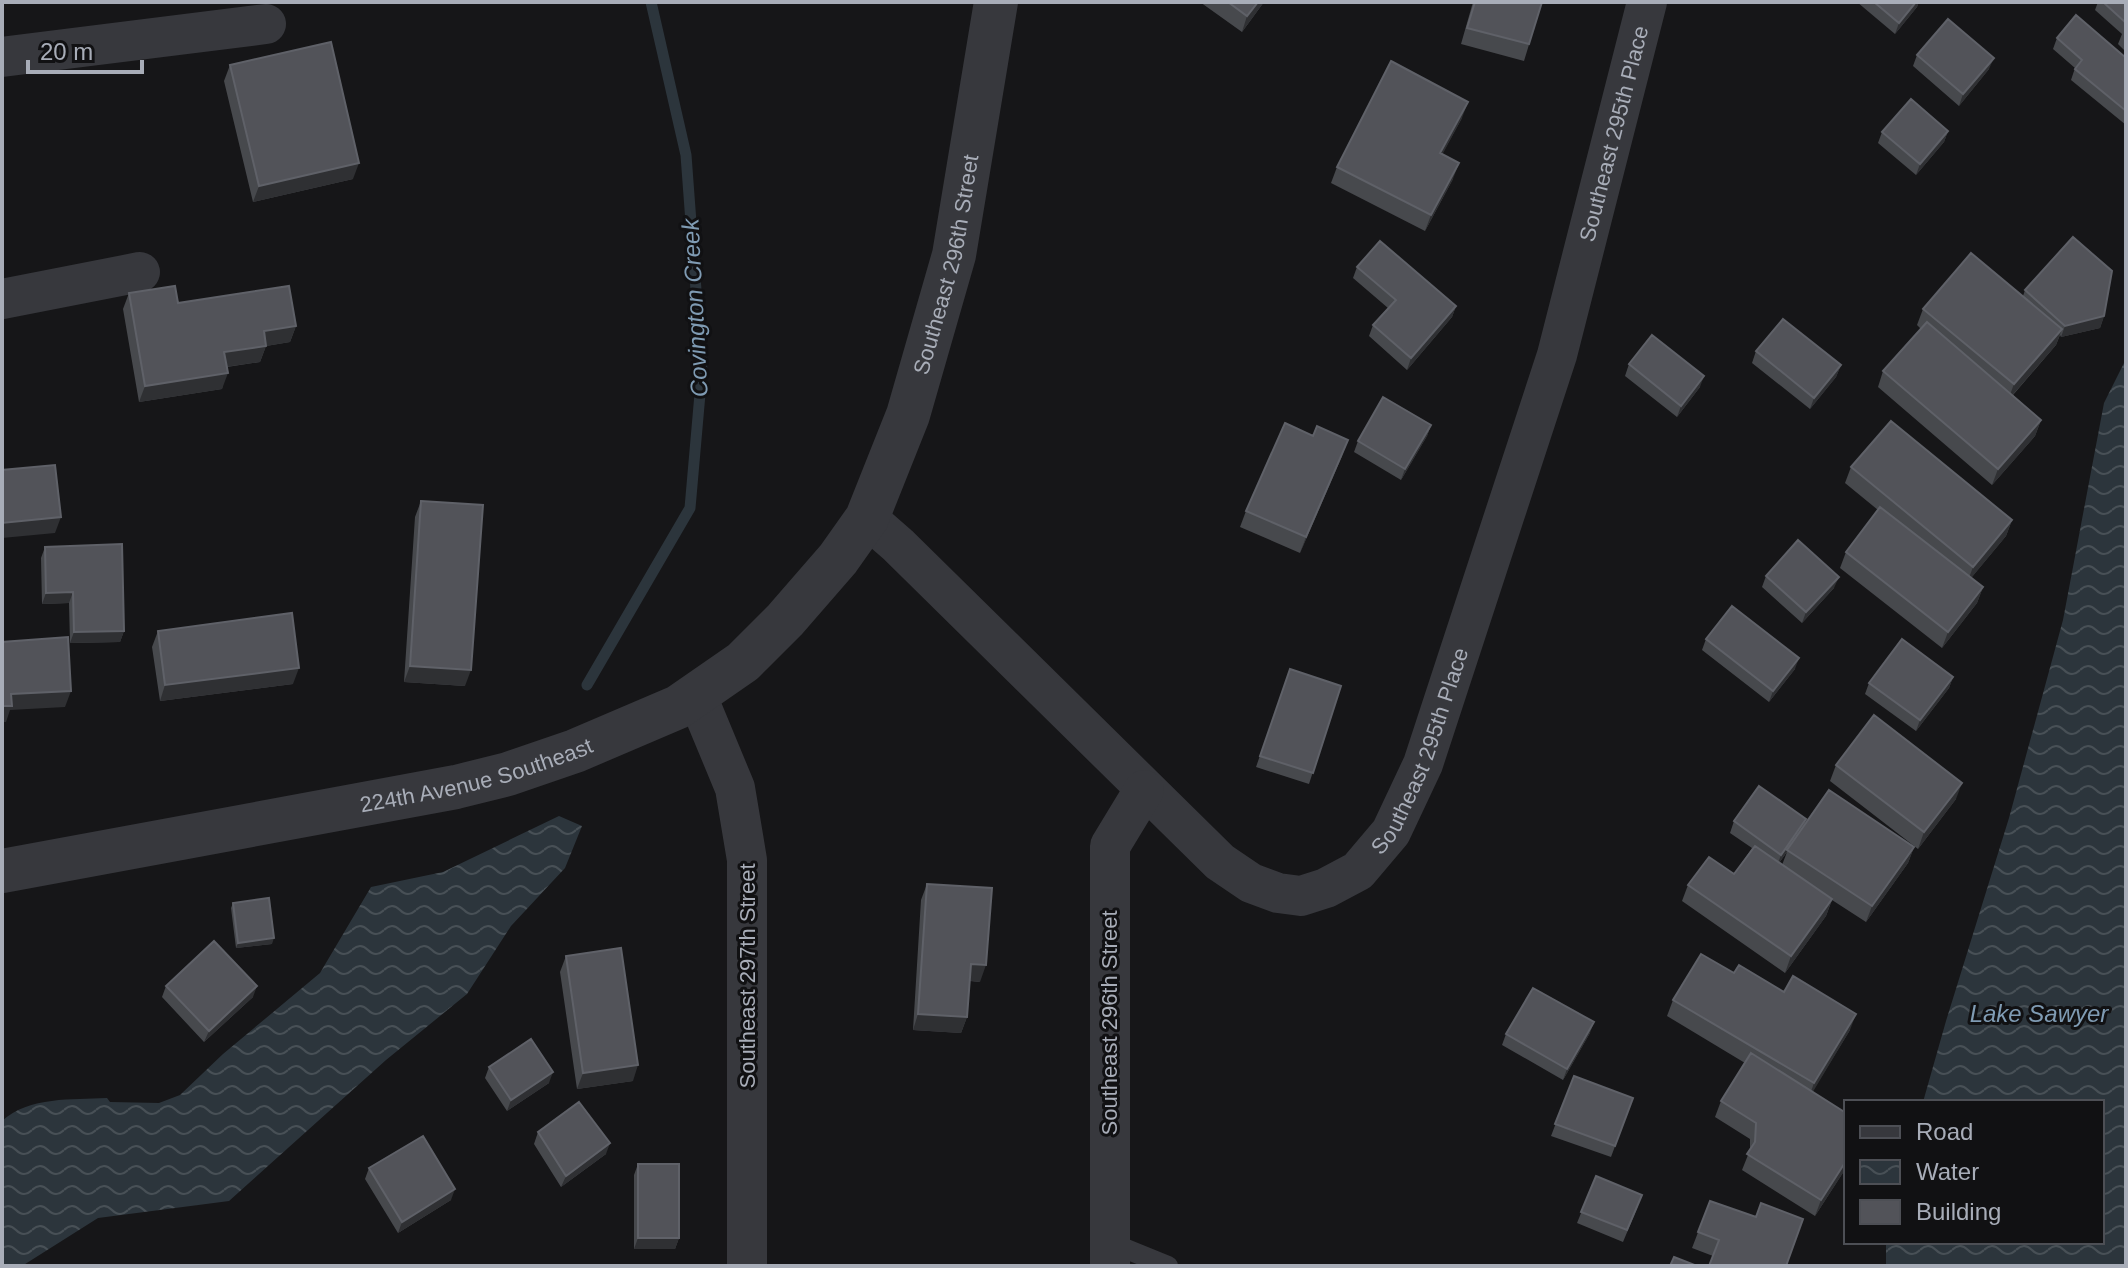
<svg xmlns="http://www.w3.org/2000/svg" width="2128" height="1268" viewBox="0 0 2128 1268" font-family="Helvetica,sans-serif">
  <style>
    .water { fill: url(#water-waves) }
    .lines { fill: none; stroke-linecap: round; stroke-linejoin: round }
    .stream { stroke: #2c353c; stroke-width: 11 }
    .service { stroke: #37383d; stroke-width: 20 }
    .minor { stroke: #37383d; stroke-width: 40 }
    .tertiary { stroke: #37383d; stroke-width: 44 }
    .wall { fill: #47494d; fill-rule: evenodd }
    .shaded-wall { fill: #2f3033 }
    .building { fill: #525359; stroke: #5f6168; stroke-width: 2 }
    .labels { text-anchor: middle; stroke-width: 6; stroke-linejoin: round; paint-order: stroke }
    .street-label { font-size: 22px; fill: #a8adb8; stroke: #111113 }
    .water-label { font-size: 24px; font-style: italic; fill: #7f9bb3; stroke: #111113 }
  </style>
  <defs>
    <pattern id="water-waves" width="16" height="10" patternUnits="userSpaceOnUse" patternTransform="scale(2)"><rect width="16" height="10" fill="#2c353c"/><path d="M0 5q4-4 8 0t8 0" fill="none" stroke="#485056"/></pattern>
  </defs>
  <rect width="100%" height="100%" fill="#161618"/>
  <path class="water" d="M2126 359V1266H1886V1242H2102V1102H1923L1946 1021 2009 818 2063 620 2104 403Z
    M559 816 582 826 565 868 511 926 467 994 386 1060 229 1201 98 1218 22 1266H2V1121C29 1096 73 1100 107 1098L110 1102 159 1103 180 1095 223 1054 320 973 371 887 443 872Z"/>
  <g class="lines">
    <path class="stream" d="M587 685 690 508 702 371 686 155 651 2"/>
    <path class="service" d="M1109 1242 1168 1266"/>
    <g class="minor">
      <path d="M2 57 266 24"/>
      <path d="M2 299 140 272"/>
      <path id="s1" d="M867 518 898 545 1220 862 1251 883 1278 893 1301 896 1326 888 1358 871 1391 832 1423 764 1557 355 1647 2"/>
      <path d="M696 694 735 788 747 860V1266"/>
      <path d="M1110 1266V846L1144 790"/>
    </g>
    <path class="tertiary" id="s2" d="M2 871 456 787 508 774 575 751 678 707 743 662 785 620 838 559 867 518 908 415 954 255 996 2"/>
  </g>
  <path class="wall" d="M1200 2H1264L1242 32Z
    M1473 2H1542L1524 61 1461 44Z
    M1857 2H1919L1917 7 1895 34Z
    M2098 2H2126V52L2118 44 2122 34 2095 10Z
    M2057 38 2126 58V125L2071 80 2075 68 2053 49Z
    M1917 55 1989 69 1959 106 1913 66Z
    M230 65 353 179 253 202 224 81Z
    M1462 118 1442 154 1453 179 1425 231 1331 183 1337 167Z
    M1948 131 1944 142 1916 175 1878 143 1882 132Z
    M1357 267 1456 306 1452 317 1407 370 1369 336 1373 325 1388 308 1353 278Z
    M2025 290 2104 316 2100 328 2061 337 2060 335 2056 345 2013 395 2041 420 2035 436 1992 485 1878 387 1883 371 1921 329 1917 325 1923 309 2023 296Z
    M129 293 178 303 296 326 290 342 266 346 260 362 227 367 222 389 139 402 123 309Z
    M1756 351 1841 365 1836 377 1810 409 1752 363Z
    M1629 364 1700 387 1677 417 1625 376Z
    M1431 425 1427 436 1401 480 1354 452 1358 441Z
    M1313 436 1342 456 1300 553 1240 527 1246 511Z
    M1851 467 2012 520 2006 536 1971 578 1983 587 1977 603 1942 648 1840 568 1846 552 1878 510 1845 483Z
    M421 501 465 686 404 682 415 517Z
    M45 547 124 631 120 642 70 643 69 603 42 604 41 558Z
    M1766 576 1834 588 1802 623 1762 587Z
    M158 631 293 684 160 701 152 647Z
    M1706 639 1795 669 1769 702 1702 650Z
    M1290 669 1341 686 1309 784 1256 767Z
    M1953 677 1949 688 1916 731 1865 694 1869 683Z
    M1836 765 1956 799 1918 849 1830 781Z
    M1806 819 1803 828 1914 847 1908 863 1866 922 1832 900 1826 916 1785 973 1682 901 1688 885 1734 874 1752 848 1730 833 1734 821ZM1787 852 1782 865 1779 863Z
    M927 884 980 982 970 981 967 1017 961 1033 913 1030 921 900Z
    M233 903 272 944 236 948 231 908Z
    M566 956 633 1081 577 1089 560 972Z
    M1734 973 1784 992 1850 1030 1812 1092 1846 1168 1815 1216 1742 1170 1750 1150V1139L1715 1117 1721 1101 1745 1063 1667 1016 1673 1000Z
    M166 986 253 997 204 1042 162 997Z
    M1590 1033 1563 1080 1502 1045 1506 1034Z
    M489 1067 549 1083 507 1111 485 1078Z
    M1574 1076 1633 1098 1611 1157 1551 1136Z
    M538 1132 606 1154 561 1187 534 1144Z
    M638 1164 679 1238 675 1249H634V1175Z
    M369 1168 451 1200 398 1233 365 1179Z
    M1596 1176 1638 1206 1623 1242 1577 1223Z
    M1710 1201 1756 1217 1803 1219 1713 1256 1692 1248Z"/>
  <path class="shaded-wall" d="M1258 2H1264L1242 32 1247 16Z
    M1916 2H1919L1917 7 1895 34 1899 23Z
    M1994 58 1989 69 1959 106 1963 94Z
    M1468 102 1462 118 1434 170 1440 153Z
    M1948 131 1944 142 1916 175 1920 164Z
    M359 163 353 179 253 202 259 186Z
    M1459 163 1453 179 1425 231 1431 215Z
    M1456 306 1452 317 1407 370 1411 358Z
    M2104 316 2100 328 2061 337 2065 326Z
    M296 326 290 342 266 346 260 362 218 368 224 352 264 331Z
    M2062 329 2056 345 2008 400 2014 384Z
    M1841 365 1836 377 1810 409 1814 398Z
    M228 373 222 389 139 402 145 386Z
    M1704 376 1700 387 1677 417 1681 406Z
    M2041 420 2035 436 1992 485 1998 469Z
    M1431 425 1427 436 1401 480 1405 469Z
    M1348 440 1342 456 1300 553 1306 537Z
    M61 517 55 533 2 538V523Z
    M2012 520 2006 536 1967 583 1973 567Z
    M1839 577 1834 588 1802 623 1806 612Z
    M1983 587 1977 603 1942 648 1948 632Z
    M73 592 69 603 42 604 46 593Z
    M124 631 120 642 70 643 74 632Z
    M1799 658 1795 669 1769 702 1773 691Z
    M410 666 471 670 465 686 404 682Z
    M299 668 293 684 160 701 165 685Z
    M1953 677 1949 688 1916 731 1920 720Z
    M71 691 65 707 10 710 6 722H2V706L11 694Z
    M1962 783 1956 799 1918 849 1924 832Z
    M1806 819 1802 830 1777 866 1781 855Z
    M1914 847 1908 863 1866 922 1872 906Z
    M1832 899 1826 916 1785 973 1791 956Z
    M274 938 272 944 236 948 238 943Z
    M971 964 986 965 980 982 965 980Z
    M257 986 253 997 204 1042 209 1031Z
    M918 1014 967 1017 961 1033 913 1030Z
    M1856 1014 1850 1030 1808 1100 1814 1083Z
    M1594 1022 1590 1033 1563 1080 1567 1069Z
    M638 1065 633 1081 577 1089 583 1073Z
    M553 1072 549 1083 507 1111 511 1100Z
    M610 1143 606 1154 561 1187 566 1176Z
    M1846 1161V1168L1815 1216 1821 1200Z
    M455 1189 451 1200 398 1233 402 1222Z
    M638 1238H679L675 1249H634Z"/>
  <path class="building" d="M1228 2H1258L1247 16Z
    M1475 2H1542L1529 44 1467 28Z
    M1874 2H1916L1899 23Z
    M2103 2H2126V23Z
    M2076 15 2126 58V111L2075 69 2082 60 2057 38Z
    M1948 19 1994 58 1963 94 1917 55Z
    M331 42 359 163 259 186 230 65Z
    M1391 61 1468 102 1440 153 1459 163 1431 215 1337 167Z
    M1911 99 1948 131 1920 164 1882 132Z
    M2073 237 2112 271 2104 316 2065 326 2025 290Z
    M1380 241 1456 306 1411 358 1373 325 1396 300 1357 267Z
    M1971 253 2062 329 2014 384 1923 309Z
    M175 286 178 303 289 286 296 326 264 331 266 346 224 352 228 373 145 386 129 293Z
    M1783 319 1841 365 1814 398 1756 351Z
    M1927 322 2041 420 1998 469 1883 371Z
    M1652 335 1704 376 1681 406 1629 364Z
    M1383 397 1431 425 1405 469 1358 441Z
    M1891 421 2012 520 1973 567 1851 467Z
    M1285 423 1313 436 1317 426 1348 440 1306 537 1246 511Z
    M55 465 61 517 2 523V470Z
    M421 501 483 505 471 670 410 666Z
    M1880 507 1983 587 1948 632 1846 552Z
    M1798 540 1839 577 1806 612 1766 576Z
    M122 544 124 631 74 632 73 592 46 593 45 547Z
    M1732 606 1799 658 1773 691 1706 639Z
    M292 613 299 668 165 685 158 631Z
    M68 637 71 691 11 694 12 706H2V642Z
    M1902 639 1953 677 1920 720 1869 683Z
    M1290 669 1341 686 1313 773 1260 756Z
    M1874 715 1962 783 1924 832 1836 765Z
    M1759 786 1806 819 1781 855 1734 821Z
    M1829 790 1914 847 1872 906 1787 850Z
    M1755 846 1832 899 1791 956 1688 885 1709 857 1734 874Z
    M927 884 992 888 986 965 971 964 967 1017 918 1014Z
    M269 898 274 938 238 943 233 903Z
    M214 941 257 986 209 1031 166 986Z
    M621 948 638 1065 583 1073 566 956Z
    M1701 954 1734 973 1739 965 1784 992 1793 976 1856 1014 1814 1083 1673 1000Z
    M1533 988 1594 1022 1567 1069 1506 1034Z
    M531 1039 553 1072 511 1100 489 1067Z
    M1751 1053 1846 1113V1161L1821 1200 1747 1154 1755 1142 1756 1123 1721 1101Z
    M1574 1076 1633 1098 1615 1146 1555 1124Z
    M579 1102 610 1143 566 1176 538 1132Z
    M423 1136 455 1189 402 1222 369 1168Z
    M638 1164H679V1238H638Z
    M1596 1176 1642 1195 1627 1230 1581 1212Z
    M1710 1201 1756 1217 1761 1203 1803 1219 1786 1266H1709L1719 1240 1698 1232Z
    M1674 1257 1697 1266H1670Z"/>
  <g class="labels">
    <g class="street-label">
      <text dy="8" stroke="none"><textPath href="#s1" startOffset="1430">Southeast 295th Place</textPath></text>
      <text dy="8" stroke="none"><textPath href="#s2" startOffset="1234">Southeast 296th Street</textPath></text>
      <text dy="8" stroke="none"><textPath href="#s1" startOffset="782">Southeast 295th Place</textPath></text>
      <text dy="8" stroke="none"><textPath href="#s2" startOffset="484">224th Avenue Southeast</textPath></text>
      <text transform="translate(747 976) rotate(-90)" y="8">Southeast 297th Street</text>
      <text transform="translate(1109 1023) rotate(-90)" y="8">Southeast 296th Street</text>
    </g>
    <g class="water-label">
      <text transform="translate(695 308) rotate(-93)" y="8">Covington Creek</text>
      <text x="2039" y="1022">Lake Sawyer</text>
    </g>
  </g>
  <rect width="2128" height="1268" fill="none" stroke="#a8adb8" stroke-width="8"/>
  <rect x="1844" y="1100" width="260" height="144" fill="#111113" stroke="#4d4f55" stroke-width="2"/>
  <rect x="1860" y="1126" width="40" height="12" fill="#37383d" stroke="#4d4f55" stroke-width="2"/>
  <text x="1916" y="1140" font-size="24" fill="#a8adb8">Road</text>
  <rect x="1860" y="1160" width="40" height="24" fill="url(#water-waves)" stroke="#4d4f55" stroke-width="2"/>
  <text x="1916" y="1180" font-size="24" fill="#a8adb8">Water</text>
  <rect x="1860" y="1200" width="40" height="24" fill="#525359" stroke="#4d4f55" stroke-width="2"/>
  <text x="1916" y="1220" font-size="24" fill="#a8adb8">Building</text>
  <path d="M28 60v12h114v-12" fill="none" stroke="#a8adb8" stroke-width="4"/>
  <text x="40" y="60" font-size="24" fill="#a8adb8" stroke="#111113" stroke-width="6" paint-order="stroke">20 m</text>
</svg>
